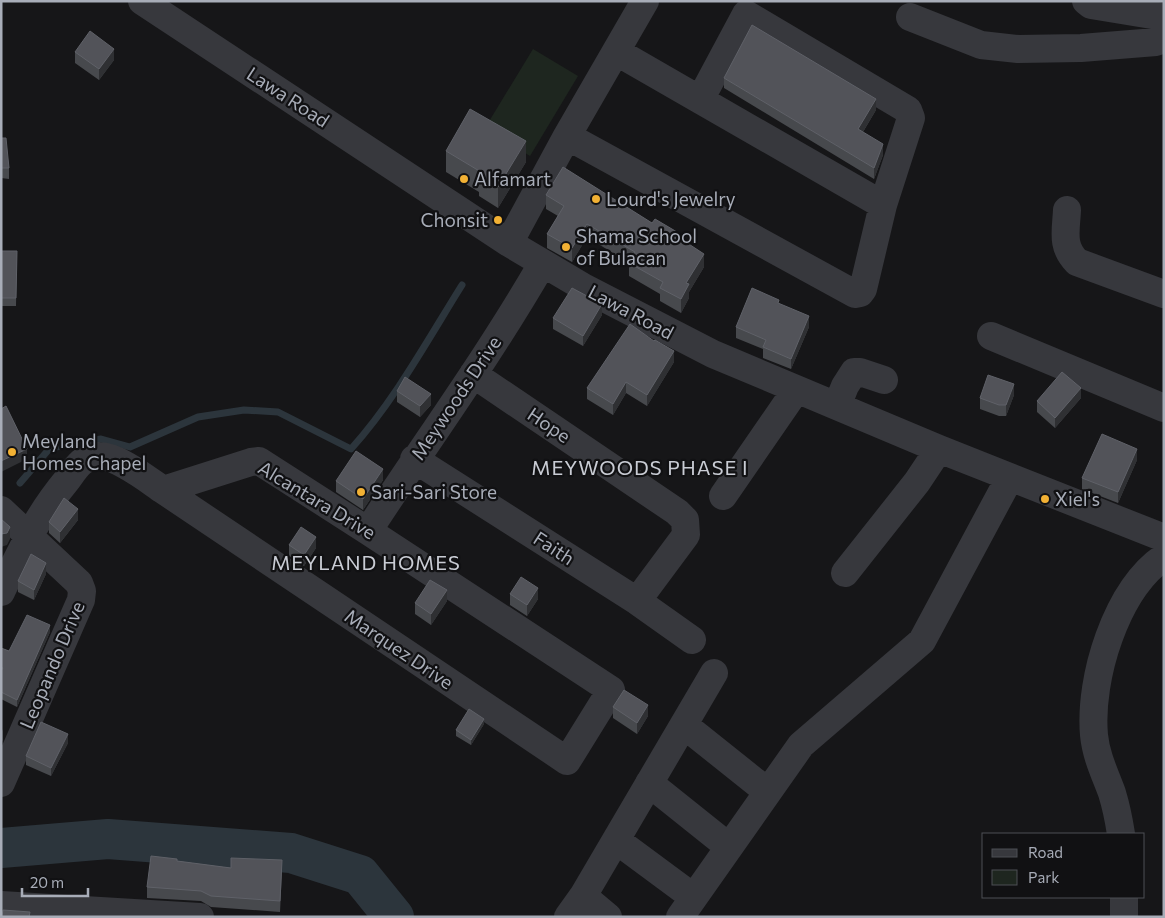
<svg xmlns="http://www.w3.org/2000/svg" width="1165" height="918" viewBox="0 0 1165 918" font-family="Commissioner,sans-serif">
  <style>
    .green { fill: #1e261f }
    .lines { fill: none; stroke-linecap: round; stroke-linejoin: round }
    .stream { stroke: #2c353c; stroke-width: 7 }
    .river { stroke: #2c353c; stroke-width: 40 }
    .minor { stroke: #37383d; stroke-width: 28 }
    .wall { fill: #47494d }
    .shaded-wall { fill: #2f3033 }
    .building { fill: #525359; stroke: #5f6168 }
    .poi-dot { fill: #f2b134; stroke: #111113; stroke-width: 2 }
    .labels { text-anchor: middle; stroke-width: 4.5; stroke-linejoin: round; paint-order: stroke }
    .street-label { font-size: 19px; fill: #a8adb8; stroke: #111113 }
    .poi-label { font-size: 19px; fill: #a8adb8; stroke: #111113; text-anchor: start }
    .neighbourhood-label { font-size: 20px; letter-spacing: 1px; fill: #c9ccd4; stroke: #111113 }
  </style>
  <rect width="100%" height="100%" fill="#161618"/>
  <path class="green" d="M533 49 578 76 530 156 485 128Z"/>
  <g class="lines">
    <path class="stream" d="M20 483 50 448 101 439 130 447 198 417 244 410 278 412 351 449C395 400 427 341 462 285"/>
    <path class="river" d="M1 848 108 839 291 853 360 875 394 917"/>
    <path class="minor" d="M142 1 509 243 585 288 713 354 939 449 1164 538
      M1086 1 1091 5 1164 17
      M910 17 981 45 1018 49 1081 48 1156 42 1164 39
      M617 52 883 205
      M567 136 855 294 860 293 863 289 883 205 911 118 908 110 746 14 700 100
      M1067 210C1066 231 1061 246 1077 262L1164 294
      M509 243 567 136 645 1
      M991 336 1164 408
      M473 374 677 512 685 520 686 535 637 601
      M837 406 845 386 854 372H860L884 380
      M414 459 637 601 692 640
      M723 496 796 390
      M1 510 79 583 82 591 81 600 1 783
      M368 531C426 442 489 356 542 264
      M845 573 917 482 939 449
      M1 592C21 551 37 516 67 480 75 469 83 455 99 456 118 456 147 479 163 490L567 761 611 690 368 531 259 461 251 462 163 490
      M684 725 768 792
      M649 783 729 847
      M1121 834C1119 821 1116 806 1112 793 1105 774 1096 756 1094 735 1089 678 1116 590 1164 557
      M616 840 693 897
      M583 896 714 673
      M1124 897V917
      M1 905 200 917
      M568 917 583 896 608 917
      M680 917 801 745 922 641 1010 477"/>
  </g>
  <path class="wall" d="M75 52 114 60 99 80 75 63Z
    M724 78 876 110 863 132 883 155 874 179 724 88Z
    M1 138 9 168V179L1 178Z
    M446 151 526 162 498 208 479 196V192L446 172Z
    M546 195 652 223 677 237 704 267 689 292V298L681 313 660 301V294L629 276V263L587 237 572 262 547 248V234L558 216 546 209Z
    M1 251H17L16 306H1Z
    M779 304 809 327 791 369 763 358V349L736 338V327Z
    M602 315 583 346 553 329V318Z
    M654 341 674 362 647 406 626 393 613 415 587 399V388Z
    M397 391 431 405 420 417 397 402Z
    M1014 395 1006 416H999L980 409V398Z
    M1081 398 1055 428 1037 412V401Z
    M1137 460 1118 503 1082 489V478Z
    M383 480 363 510 336 492V481Z
    M78 520 60 543 49 533V522Z
    M289 545 316 548 304 566 289 556Z
    M46 574 34 600 18 592V581Z
    M510 594 538 599 527 616 510 605Z
    M447 601 431 625 415 614V603Z
    M50 632 17 707 1 699V648L9 651Z
    M613 707 648 716 637 734 613 718Z
    M484 724 471 745 456 736V730Z
    M68 743 51 776 26 765V756Z
    M177 861 231 868 282 871 280 912 211 907 201 901 147 898V887Z"/>
  <path class="shaded-wall" d="M114 49V60L99 80V69Z
    M876 99V110L858 140V129Z
    M526 141V162L498 208V187Z
    M883 144V155L874 179V168Z
    M587 224V237L572 262V248Z
    M704 254V267L689 292V298L681 313V299L686 283Z
    M602 304V315L583 346V336Z
    M809 316V327L791 369V359Z
    M674 351V362L647 406V395Z
    M626 382V393L613 415V404Z
    M1014 384V395L1006 416V405Z
    M1081 388V398L1055 428V418Z
    M431 394V405L420 417V406Z
    M27 449V459L1 472V461Z
    M1137 449V460L1118 503V492Z
    M383 469V480L363 510V499Z
    M78 509V520L60 543V532Z
    M10 527V539L7 545 1 547V534Z
    M316 537V548L304 566V555Z
    M46 563V574L34 600V590Z
    M538 588V599L527 616V605Z
    M447 590V601L431 625V614Z
    M50 625V632L17 707V700Z
    M648 705V716L637 734V723Z
    M484 719V724L471 745V740Z
    M3 729V740L1 743V733Z
    M68 734V743L51 776V768Z"/>
  <path class="building" d="M752 25 876 99 858 129 883 144 874 168 724 78Z
    M90 31 114 49 99 69 75 52Z
    M470 109 526 141 498 187 479 176 481 172 446 151Z
    M1 138H6L9 168H1Z
    M563 167 652 223 655 219 677 232 675 235 704 254 686 283 689 284 681 299 660 288 663 282 629 263 635 252 587 224 572 248 547 234 564 206 546 195Z
    M1 251H17L16 298H1Z
    M572 288 602 304 583 336 553 318Z
    M752 288 779 300 778 303 809 316 791 359 763 347 766 340 736 327Z
    M630 324 654 341 655 340 674 351 647 395 626 382 613 404 587 388Z
    M1062 372 1081 388 1055 418 1037 401Z
    M988 375 1014 384 1006 405H999L980 398Z
    M405 377 431 394 420 406 397 391Z
    M6 406 27 449 1 461V409Z
    M1102 434 1137 449 1118 492 1082 478Z
    M356 451 383 469 363 499 336 481Z
    M64 498 78 509 60 532 49 522Z
    M1 519 10 527 7 533 1 534Z
    M301 527 316 537 304 555 289 545Z
    M31 554 46 563 34 590 18 581Z
    M521 577 538 588 527 605 510 594Z
    M430 580 447 590 431 614 415 603Z
    M27 615 50 625 17 700 1 692V671L3 668 1 667V648L9 651Z
    M624 690 648 705 637 723 613 707Z
    M469 709 484 719 471 740 456 730Z
    M41 722 68 734 51 768 26 756Z
    M151 856 177 859V861L231 868V858L282 860 280 901 211 896 201 891 147 887Z
    M3 910 30 912 29 917H2Z"/>
  <g class="poi-dot">
    <circle cx="464" cy="179" r="5"/>
    <circle cx="596" cy="199" r="5"/>
    <circle cx="498" cy="220" r="5"/>
    <circle cx="566" cy="247" r="5"/>
    <circle cx="12" cy="452" r="5"/>
    <circle cx="361" cy="492" r="5"/>
    <circle cx="1045" cy="499" r="5"/>
  </g>
  <g class="labels">
    <g class="street-label">
      <text transform="translate(288 97) rotate(33)" y="7">Lawa Road</text>
      <text transform="translate(631 312) rotate(28)" y="7">Lawa Road</text>
      <text transform="translate(456 398) rotate(-56)" y="7">Meywoods Drive</text>
      <text transform="translate(549 425) rotate(34)" y="7">Hope</text>
      <text transform="translate(317 500) rotate(31)" y="7">Alcantara Drive</text>
      <text transform="translate(554 548) rotate(33)" y="7">Faith</text>
      <text transform="translate(399 649) rotate(34)" y="7">Marquez Drive</text>
      <text transform="translate(52 665) rotate(-67)" y="7">Leopando Drive</text>
    </g>
    <g class="poi-label">
      <text x="474" y="186">Alfamart</text>
      <text x="606" y="206">Lourd's Jewelry</text>
      <text x="488" y="227" text-anchor="end">Chonsit</text>
      <text x="576" y="243">Shama School<tspan x="576" dy="22">of Bulacan</tspan></text>
      <text x="22" y="448">Meyland<tspan x="22" dy="22">Homes Chapel</tspan></text>
      <text x="371" y="499">Sari-Sari Store</text>
      <text x="1055" y="506">Xiel's</text>
    </g>
    <g class="neighbourhood-label">
      <text x="640" y="475">MEYWOODS PHASE I</text>
      <text x="366" y="570">MEYLAND HOMES</text>
    </g>
  </g>
  <rect width="1165" height="918" fill="none" stroke="#a8adb8" stroke-width="5"/>
  <rect x="982" y="833" width="162" height="65" fill="#111113" stroke="#4d4f55"/>
  <rect x="992" y="849" width="25" height="8" fill="#37383d" stroke="#4d4f55"/>
  <text x="1028" y="858" font-size="15" fill="#a8adb8">Road</text>
  <rect x="992" y="870" width="25" height="15" fill="#1e261f" stroke="#4d4f55"/>
  <text x="1028" y="883" font-size="15" fill="#a8adb8">Park</text>
  <path d="M22 888v8h66v-8" fill="none" stroke="#a8adb8" stroke-width="2.5"/>
  <text x="30" y="888" font-size="15" fill="#a8adb8" stroke="#111113" stroke-width="4" paint-order="stroke">20 m</text>
</svg>
